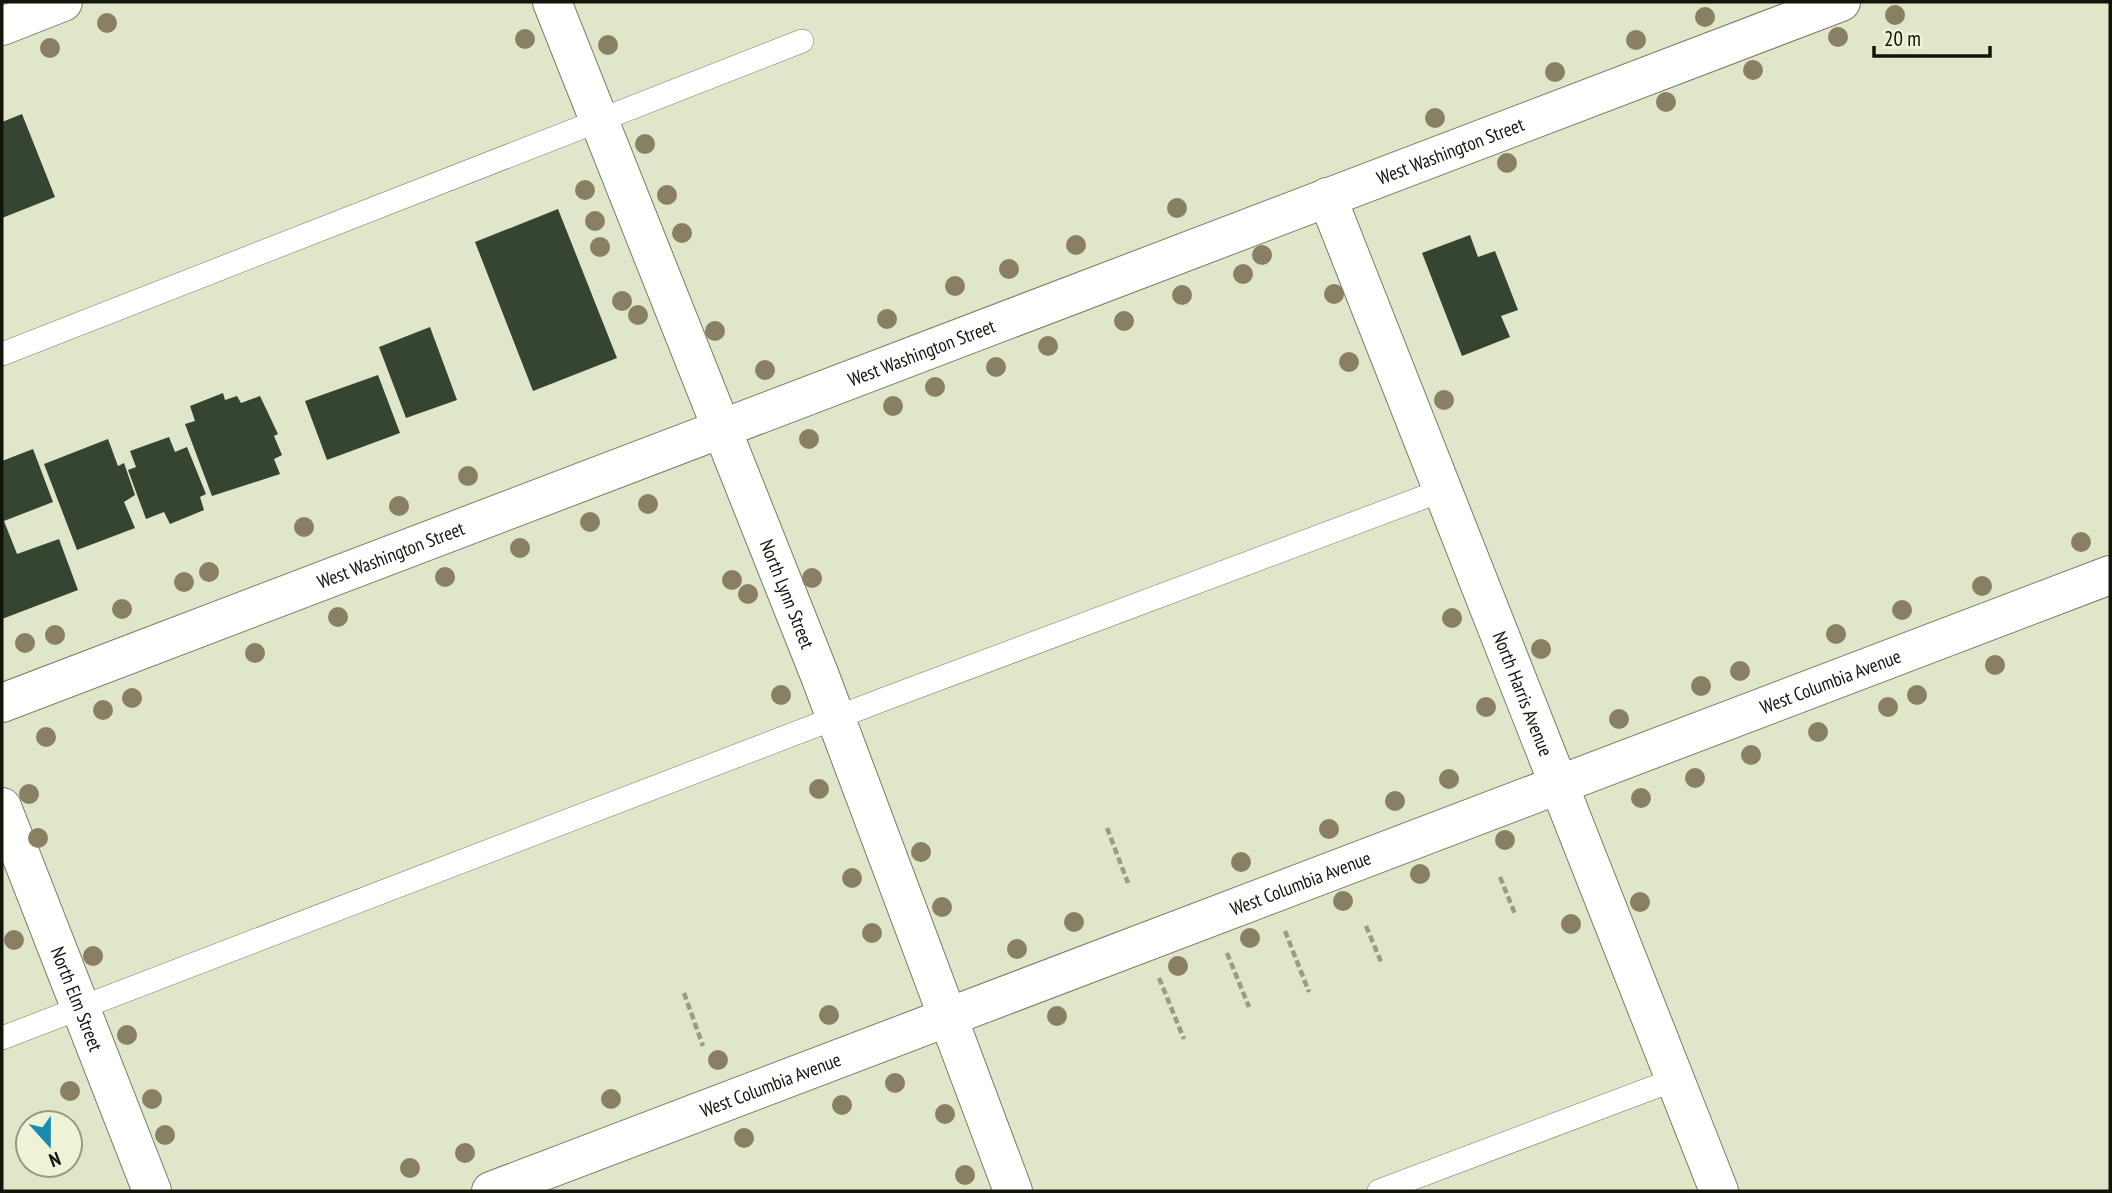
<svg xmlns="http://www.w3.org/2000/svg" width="2112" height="1193" viewBox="0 0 2112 1193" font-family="'PT Sans Narrow',sans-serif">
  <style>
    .building { fill: #364531 }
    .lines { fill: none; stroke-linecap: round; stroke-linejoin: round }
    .service-casing { stroke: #787d63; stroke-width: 24 }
    .minor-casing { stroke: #787d63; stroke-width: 40 }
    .path { stroke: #989d86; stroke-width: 4.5; stroke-dasharray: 7 3.5; stroke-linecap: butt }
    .service { stroke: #fff; stroke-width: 23 }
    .minor { stroke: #fff; stroke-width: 38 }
    .tree { fill: #897f62 }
    .labels { text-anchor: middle; stroke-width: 7; stroke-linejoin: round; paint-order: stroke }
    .street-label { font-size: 19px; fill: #12140a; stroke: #eef3d6 }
  </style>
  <rect width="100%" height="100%" fill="#e0e6c9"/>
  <path class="building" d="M22 114 55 197 2 218V122Z
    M558 209 617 358 533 391 475 242Z
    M1470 235 1478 257 1495 251 1518 310 1501 316 1510 337 1462 356 1422 253Z
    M430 327 457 400 406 418 379 347Z
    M378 375 400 433 327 460 305 401Z
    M223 393 225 400 237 396 241 403 260 396 278 434 274 436 282 455 274 459 280 474 212 496 185 424 195 421 190 406Z
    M169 437 175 452 187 447 206 494 200 497 204 510 170 524 164 512 146 519 128 470 136 467 130 451Z
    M108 439 118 466 124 463 135 495 124 502 135 528 77 550 44 464Z
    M33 449 53 502 4 521 17 554 59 539 78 590 2 619V461Z"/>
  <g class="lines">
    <g class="service-casing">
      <path id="service" d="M2 354 802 41
        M2 1038 882 700 1443 490
        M1379 1191 1676 1079"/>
    </g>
    <g class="minor-casing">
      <g id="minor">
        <path id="s1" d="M552 2 820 676 1013 1191"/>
        <path d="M2 26 63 2"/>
        <path id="s2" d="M1327 197 1719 1191"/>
        <path id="s3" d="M2 703 1841 2"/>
        <path id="s4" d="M2 807 152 1191"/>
        <path id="s5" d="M491 1191 2110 575"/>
      </g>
    </g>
    <path class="path" d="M1107 828 1128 883
      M1500 877 1515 914
      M1366 926 1382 964
      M1285 931 1309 992
      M1227 953 1249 1007
      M1159 978 1184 1039
      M684 993 703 1046"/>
    <use href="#service" class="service"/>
    <use href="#minor" class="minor"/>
  </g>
  <g class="tree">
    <circle cx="1895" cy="15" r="10"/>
    <circle cx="1705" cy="17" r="10"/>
    <circle cx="107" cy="23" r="10"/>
    <circle cx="1838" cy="37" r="10"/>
    <circle cx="525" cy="39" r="10"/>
    <circle cx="1636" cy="40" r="10"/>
    <circle cx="608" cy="45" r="10"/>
    <circle cx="50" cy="48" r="10"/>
    <circle cx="1753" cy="70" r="10"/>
    <circle cx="1555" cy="72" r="10"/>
    <circle cx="1666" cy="102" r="10"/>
    <circle cx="1435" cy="118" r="10"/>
    <circle cx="645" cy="144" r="10"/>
    <circle cx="1507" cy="163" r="10"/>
    <circle cx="585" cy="190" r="10"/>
    <circle cx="667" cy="195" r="10"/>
    <circle cx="1177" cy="208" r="10"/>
    <circle cx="595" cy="221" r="10"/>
    <circle cx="682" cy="233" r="10"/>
    <circle cx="1076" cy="245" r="10"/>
    <circle cx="600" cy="247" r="10"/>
    <circle cx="1262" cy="255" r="10"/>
    <circle cx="1009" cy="269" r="10"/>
    <circle cx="1243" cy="274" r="10"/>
    <circle cx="955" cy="286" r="10"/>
    <circle cx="1334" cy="294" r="10"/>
    <circle cx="1182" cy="295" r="10"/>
    <circle cx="622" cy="301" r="10"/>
    <circle cx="638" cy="315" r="10"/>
    <circle cx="887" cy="319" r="10"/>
    <circle cx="1124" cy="321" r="10"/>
    <circle cx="715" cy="331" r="10"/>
    <circle cx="1048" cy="346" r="10"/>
    <circle cx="1349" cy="362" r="10"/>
    <circle cx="996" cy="367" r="10"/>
    <circle cx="765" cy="370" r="10"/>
    <circle cx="935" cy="387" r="10"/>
    <circle cx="1444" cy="400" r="10"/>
    <circle cx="893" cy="406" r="10"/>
    <circle cx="809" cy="439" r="10"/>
    <circle cx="468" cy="476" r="10"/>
    <circle cx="648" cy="504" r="10"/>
    <circle cx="399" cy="506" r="10"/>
    <circle cx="590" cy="522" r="10"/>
    <circle cx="304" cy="527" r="10"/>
    <circle cx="2081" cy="542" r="10"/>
    <circle cx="520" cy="548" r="10"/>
    <circle cx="209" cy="572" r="10"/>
    <circle cx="445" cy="577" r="10"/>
    <circle cx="812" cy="578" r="10"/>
    <circle cx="732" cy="580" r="10"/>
    <circle cx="184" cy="582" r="10"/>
    <circle cx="1982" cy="586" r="10"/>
    <circle cx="748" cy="594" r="10"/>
    <circle cx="122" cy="609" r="10"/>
    <circle cx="1902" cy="610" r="10"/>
    <circle cx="338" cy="617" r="10"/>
    <circle cx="1452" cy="618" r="10"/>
    <circle cx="1836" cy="634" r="10"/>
    <circle cx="55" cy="635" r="10"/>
    <circle cx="25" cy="643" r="10"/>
    <circle cx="1541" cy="649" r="10"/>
    <circle cx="255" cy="653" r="10"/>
    <circle cx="1995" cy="665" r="10"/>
    <circle cx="1740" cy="671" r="10"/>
    <circle cx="1701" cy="686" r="10"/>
    <circle cx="781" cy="695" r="10"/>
    <circle cx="1917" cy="695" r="10"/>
    <circle cx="132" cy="698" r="10"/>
    <circle cx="1486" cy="707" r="10"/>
    <circle cx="1888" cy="707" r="10"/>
    <circle cx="103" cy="710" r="10"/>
    <circle cx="1619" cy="719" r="10"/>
    <circle cx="1818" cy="732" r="10"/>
    <circle cx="46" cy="737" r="10"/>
    <circle cx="1751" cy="755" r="10"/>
    <circle cx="1695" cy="778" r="10"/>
    <circle cx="1449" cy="779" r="10"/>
    <circle cx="819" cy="789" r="10"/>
    <circle cx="29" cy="794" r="10"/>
    <circle cx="1641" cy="798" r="10"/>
    <circle cx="1395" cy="801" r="10"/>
    <circle cx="1329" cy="829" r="10"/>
    <circle cx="38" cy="838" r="10"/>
    <circle cx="1505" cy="840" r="10"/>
    <circle cx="921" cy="852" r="10"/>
    <circle cx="1241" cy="862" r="10"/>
    <circle cx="1420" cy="874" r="10"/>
    <circle cx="852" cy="878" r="10"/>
    <circle cx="1343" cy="901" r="10"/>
    <circle cx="1640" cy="902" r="10"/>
    <circle cx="942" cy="907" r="10"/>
    <circle cx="1074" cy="922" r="10"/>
    <circle cx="1571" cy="924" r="10"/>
    <circle cx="872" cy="933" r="10"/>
    <circle cx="1250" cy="938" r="10"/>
    <circle cx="14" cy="940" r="10"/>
    <circle cx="1017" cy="949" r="10"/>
    <circle cx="93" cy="956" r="10"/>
    <circle cx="1178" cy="966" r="10"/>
    <circle cx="829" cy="1015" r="10"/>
    <circle cx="1057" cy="1016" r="10"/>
    <circle cx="127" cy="1035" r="10"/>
    <circle cx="718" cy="1060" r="10"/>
    <circle cx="895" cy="1083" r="10"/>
    <circle cx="70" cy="1091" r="10"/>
    <circle cx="152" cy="1099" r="10"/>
    <circle cx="611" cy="1099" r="10"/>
    <circle cx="842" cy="1105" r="10"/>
    <circle cx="945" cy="1114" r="10"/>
    <circle cx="165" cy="1135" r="10"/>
    <circle cx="744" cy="1138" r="10"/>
    <circle cx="465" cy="1153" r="10"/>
    <circle cx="410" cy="1168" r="10"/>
    <circle cx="965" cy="1175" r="10"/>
  </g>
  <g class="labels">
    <g class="street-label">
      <text dy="7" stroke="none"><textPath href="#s3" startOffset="1550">West Washington Street</textPath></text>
      <text dy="7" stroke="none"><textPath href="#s3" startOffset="984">West Washington Street</textPath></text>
      <text dy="7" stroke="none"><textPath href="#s3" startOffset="416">West Washington Street</textPath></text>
      <text dy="7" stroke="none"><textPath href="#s1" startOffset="637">North Lynn Street</textPath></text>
      <text dy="7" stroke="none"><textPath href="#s5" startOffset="1433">West Columbia Avenue</textPath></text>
      <text dy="7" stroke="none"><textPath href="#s2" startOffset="534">North Harris Avenue</textPath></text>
      <text dy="7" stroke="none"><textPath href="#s5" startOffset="866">West Columbia Avenue</textPath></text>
      <text dy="7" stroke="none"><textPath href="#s4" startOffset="206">North Elm Street</textPath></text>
      <text dy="7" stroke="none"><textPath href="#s5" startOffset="299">West Columbia Avenue</textPath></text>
    </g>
  </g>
  <rect width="2112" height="1193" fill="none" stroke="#12140a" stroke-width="7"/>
  <g transform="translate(49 1144) rotate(159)"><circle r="33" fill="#eef3d6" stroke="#969a84" stroke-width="2"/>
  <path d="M0-5L12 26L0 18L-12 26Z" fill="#1b8ab0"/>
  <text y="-10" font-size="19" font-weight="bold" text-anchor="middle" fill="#12140a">N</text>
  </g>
  <path d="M1874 46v10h116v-10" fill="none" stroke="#12140a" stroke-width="3.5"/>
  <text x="1884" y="46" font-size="21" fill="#12140a" stroke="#eef3d6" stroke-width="5" paint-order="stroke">20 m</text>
</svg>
